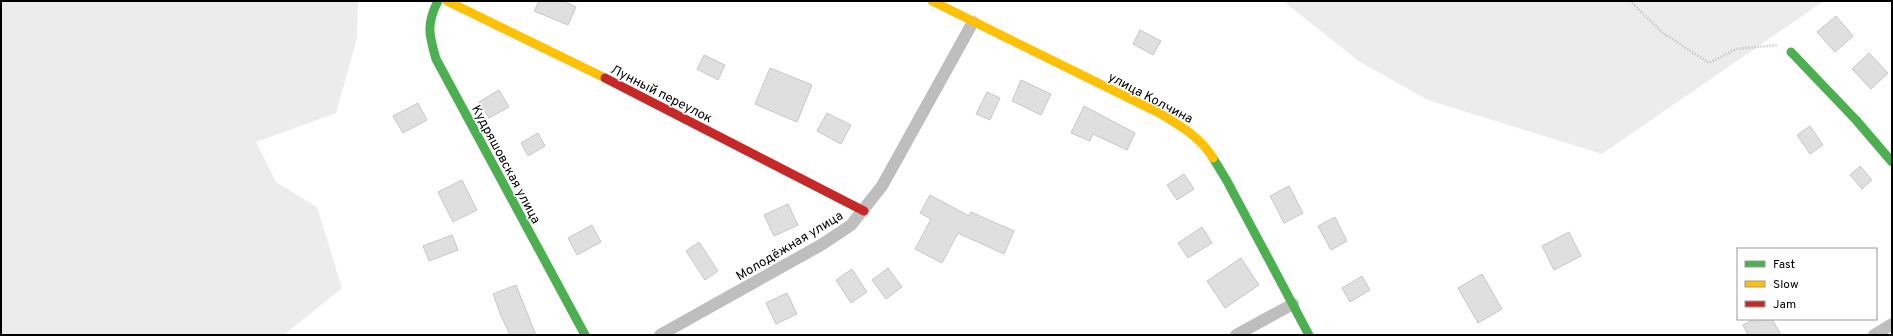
<svg xmlns="http://www.w3.org/2000/svg" width="1893" height="336" viewBox="0 0 1893 336" font-family="Overpass,sans-serif">
  <style>
    .green { fill: #ececec }
    .building { fill: #dfdfdf; stroke: #c7c7c7 }
    .lines { fill: none; stroke-linecap: round; stroke-linejoin: round }
    .path { stroke: #b9b9b9; stroke-width: 2.5; stroke-dasharray: 1 2; stroke-linecap: butt }
    .street { stroke: #bebebe; stroke-width: 12 }
    .fast { stroke: #4caf50; stroke-width: 9 }
    .slow { stroke: #ffc107; stroke-width: 9 }
    .jam { stroke: #c62828; stroke-width: 9 }
    .labels { text-anchor: middle; stroke-width: 3; stroke-linejoin: round; paint-order: stroke }
    .street-label { font-size: 13px; fill: #000; stroke: #fff }
  </style>
  <rect width="100%" height="100%" fill="#fff"/>
  <path class="green" d="M1 1H358L357 38 336 113 256 142 276 182 317 207 342 288 284 335H1Z
    M1283 1H1824L1602 154 1428 100 1360 62Z"/>
  <path class="building" d="M539 1H563L576 7 568 25 534 11Z
    M1836 16 1853 36 1835 52 1817 32Z
    M1140 30 1161 41 1153 55 1133 44Z
    M1869 53 1888 73 1871 89 1852 69Z
    M704 55 725 65 718 80 697 69Z
    M770 68 812 85 797 122 755 104Z
    M1021 80 1051 94 1041 115 1012 101Z
    M499 90 509 107 489 118 479 102Z
    M987 92 1000 98 990 120 976 114Z
    M418 103 427 120 403 133 393 116Z
    M1084 106 1135 133 1127 150 1093 134 1090 141 1071 133Z
    M827 113 851 125 841 144 817 131Z
    M1810 126 1823 145 1810 154 1797 135Z
    M538 133 545 146 528 156 521 143Z
    M1860 166 1872 180 1862 189 1850 175Z
    M1184 174 1194 189 1177 200 1167 185Z
    M462 180 477 210 453 222 438 192Z
    M1289 186 1303 213 1284 223 1270 196Z
    M930 195 969 216 971 212 1014 231 1004 254 958 233 942 263 915 249 931 219 920 213Z
    M788 204 798 225 774 236 764 215Z
    M1335 217 1347 241 1331 250 1318 226Z
    M592 225 601 242 577 255 568 238Z
    M1202 227 1212 243 1188 258 1178 243Z
    M1569 232 1581 256 1554 270 1542 246Z
    M452 235 458 250 429 261 423 246Z
    M699 242 718 271 705 280 686 251Z
    M1241 258 1259 285 1225 308 1207 281Z
    M888 268 902 287 886 299 872 280Z
    M852 269 867 292 851 303 836 280Z
    M1482 274 1502 309 1478 323 1458 288Z
    M1362 276 1370 290 1350 302 1342 288Z
    M516 285 536 335H510L501 316 493 294Z
    M787 293 797 314 776 324 766 303Z
    M1754 319H1772L1781 335H1748L1743 325Z"/>
  <g class="lines">
    <path class="path" d="M1630 1 1663 33 1709 63 1736 49 1778 45"/>
    <path class="street" d="M660 335 821 245 851 225 882 186 973 22
      M1236 335 1293 304
      M1874 335 1892 324"/>
    <path class="fast" d="M438 1C426 24 429 35 436 59L585 335
      M1791 52 1856 120 1892 162
      M1213 158 1227 181 1309 335"/>
    <path class="slow" d="M447 1 605 78
      M932 1 1161 114C1181 126 1200 137 1213 158"/>
    <path class="jam" d="M605 78 864 211"/>
  </g>
  <g class="labels">
    <g class="street-label">
      <text transform="translate(662 93) rotate(27)" y="5">Лунный переулок</text>
      <text transform="translate(1151 97) rotate(28)" y="5">улица Колчина</text>
      <text transform="translate(507 164) rotate(62)" y="5">Кудряшовская улица</text>
      <text transform="translate(789 245) rotate(-31)" y="5">Молодёжная улица</text>
    </g>
  </g>
  <rect width="1893" height="336" fill="none" stroke="#000000" stroke-width="4"/>
  <rect x="1737" y="248" width="140" height="72" fill="#ffffff" stroke="#999999"/>
  <rect x="1745" y="261" width="20" height="6" fill="#4caf50" stroke="#999999"/>
  <text x="1773" y="268" font-size="12" fill="#000000">Fast</text>
  <rect x="1745" y="281" width="20" height="6" fill="#ffc107" stroke="#999999"/>
  <text x="1773" y="288" font-size="12" fill="#000000">Slow</text>
  <rect x="1745" y="301" width="20" height="6" fill="#c62828" stroke="#999999"/>
  <text x="1773" y="308" font-size="12" fill="#000000">Jam</text>
</svg>
